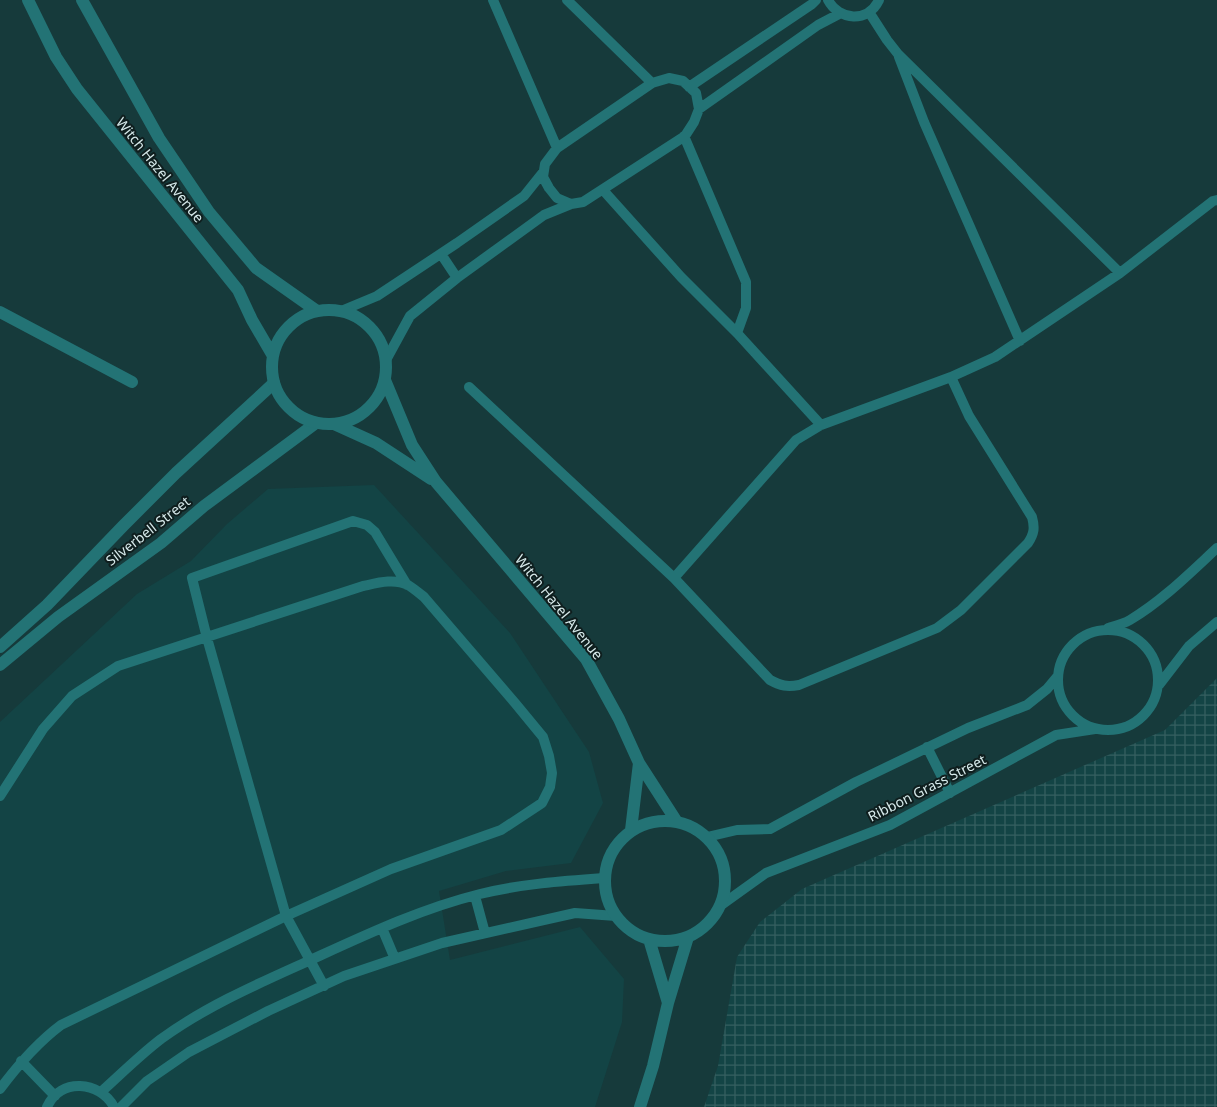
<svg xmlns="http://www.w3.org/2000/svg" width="1217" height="1107" viewBox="0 0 1217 1107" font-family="'Noto Sans',sans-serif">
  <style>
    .built { fill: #134445 }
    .industrial { fill: url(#industrial-grid) }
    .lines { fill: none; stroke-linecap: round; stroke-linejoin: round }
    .service { stroke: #237375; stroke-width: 10 }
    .minor { stroke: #237375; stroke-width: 12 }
    .tertiary { stroke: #237375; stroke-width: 12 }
    .labels { text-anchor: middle; stroke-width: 4; stroke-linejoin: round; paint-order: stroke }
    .street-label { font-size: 14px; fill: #d7eaeb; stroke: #0f1e1e }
  </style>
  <defs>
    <pattern id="industrial-grid" width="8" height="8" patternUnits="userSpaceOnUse" patternTransform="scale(1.25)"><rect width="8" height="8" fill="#134445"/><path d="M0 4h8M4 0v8" fill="none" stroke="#355f60"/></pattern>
  </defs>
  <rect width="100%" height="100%" fill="#163a3b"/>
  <path class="built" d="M374 485 510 633 589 752 603 803 571 863 506 871 439 891 450 960 580 927 624 979 622 1022 595 1107H0V722L137 594 191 561 227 524 268 489Z"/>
  <path class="industrial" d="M1217 678V1107H704L718 1066 737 957 760 922 802 889 1165 730Z"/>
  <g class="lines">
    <path class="service" d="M493 0 557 148
      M567 0 652 83
      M828 0C839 21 868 23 879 0
      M869 12 887 40 898 54 1120 273
      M899 57 924 122 1020 341
      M689 87 812 4 816 0
      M699 109 696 93 683 81 669 78 652 83 557 148 545 164 543 177 549 188 557 198 571 204 583 202 685 136 694 122 699 109 818 25 839 14
      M684 136 746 282V308L737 333
      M603 190 681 277 737 333 821 425
      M441 254 457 278
      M341 311 377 296 457 243 524 196 544 171
      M386 360 410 316 457 278 544 215 571 204
      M951 377 995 357 1120 273 1213 201 1217 200
      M469 387 674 578 770 680C781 686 787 687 799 685L937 628 961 610 1028 543C1034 534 1035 528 1032 517L969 416 951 377 821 425 796 440 674 578
      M1108 628C1115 626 1123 624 1130 620 1162 601 1190 573 1217 548
      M1058 680a50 50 0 1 1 100 0a50 50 0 1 1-100 0Z
      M1159 685 1189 646 1217 622
      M927 747 950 793
      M0 796 43 729 72 696 118 666 363 586C377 583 394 578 408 585 413 588 419 593 424 597L515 703 543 737 549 756 552 773 550 787 542 803 501 830 391 869 286 916 61 1025C37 1043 18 1065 0 1089
      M707 837 737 830 770 829 856 782 968 728 1027 705 1047 689 1057 677
      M475 896 485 933
      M720 906 766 873 890 825 1056 735 1095 729
      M382 928 395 959
      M324 986 286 916 207 638 192 578 353 521 367 525 375 532 407 585
      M21 1061 55 1096
      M101 1092C121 1074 140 1055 161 1039 205 1007 255 985 304 963 361 937 419 909 480 894 521 884 562 881 604 878
      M47 1107C60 1077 100 1081 114 1107
      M121 1107 147 1081 189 1052 268 1011 344 976 442 943 575 913 616 916"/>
    <path class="minor" d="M0 312 132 382
      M0 647 47 605 123 526 176 473 274 383
      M0 665 58 617 161 543 204 506 316 423"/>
    <path class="tertiary" d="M28 0 56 57 77 89 238 290 252 320 273 356
      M82 0 159 138 209 212 256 268 317 311
      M272 367a57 57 0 1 1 114 0a57 57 0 1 1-114 0Z
      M385 380 412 445 436 482 586 659 619 719 639 763 677 822
      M334 424 376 443 431 479
      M605 881a60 60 0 1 1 120 0a60 60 0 1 1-120 0Z
      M631 830 639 763
      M649 939 668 1003
      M640 1107 653 1066 668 1003 688 937"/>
  </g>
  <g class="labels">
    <g class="street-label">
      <text transform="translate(160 170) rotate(51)" y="5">Witch Hazel Avenue</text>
      <text transform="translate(148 531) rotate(-38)" y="5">Silverbell Street</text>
      <text transform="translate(559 607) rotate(51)" y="5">Witch Hazel Avenue</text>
      <text transform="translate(927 788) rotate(-27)" y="5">Ribbon Grass Street</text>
    </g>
  </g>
</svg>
